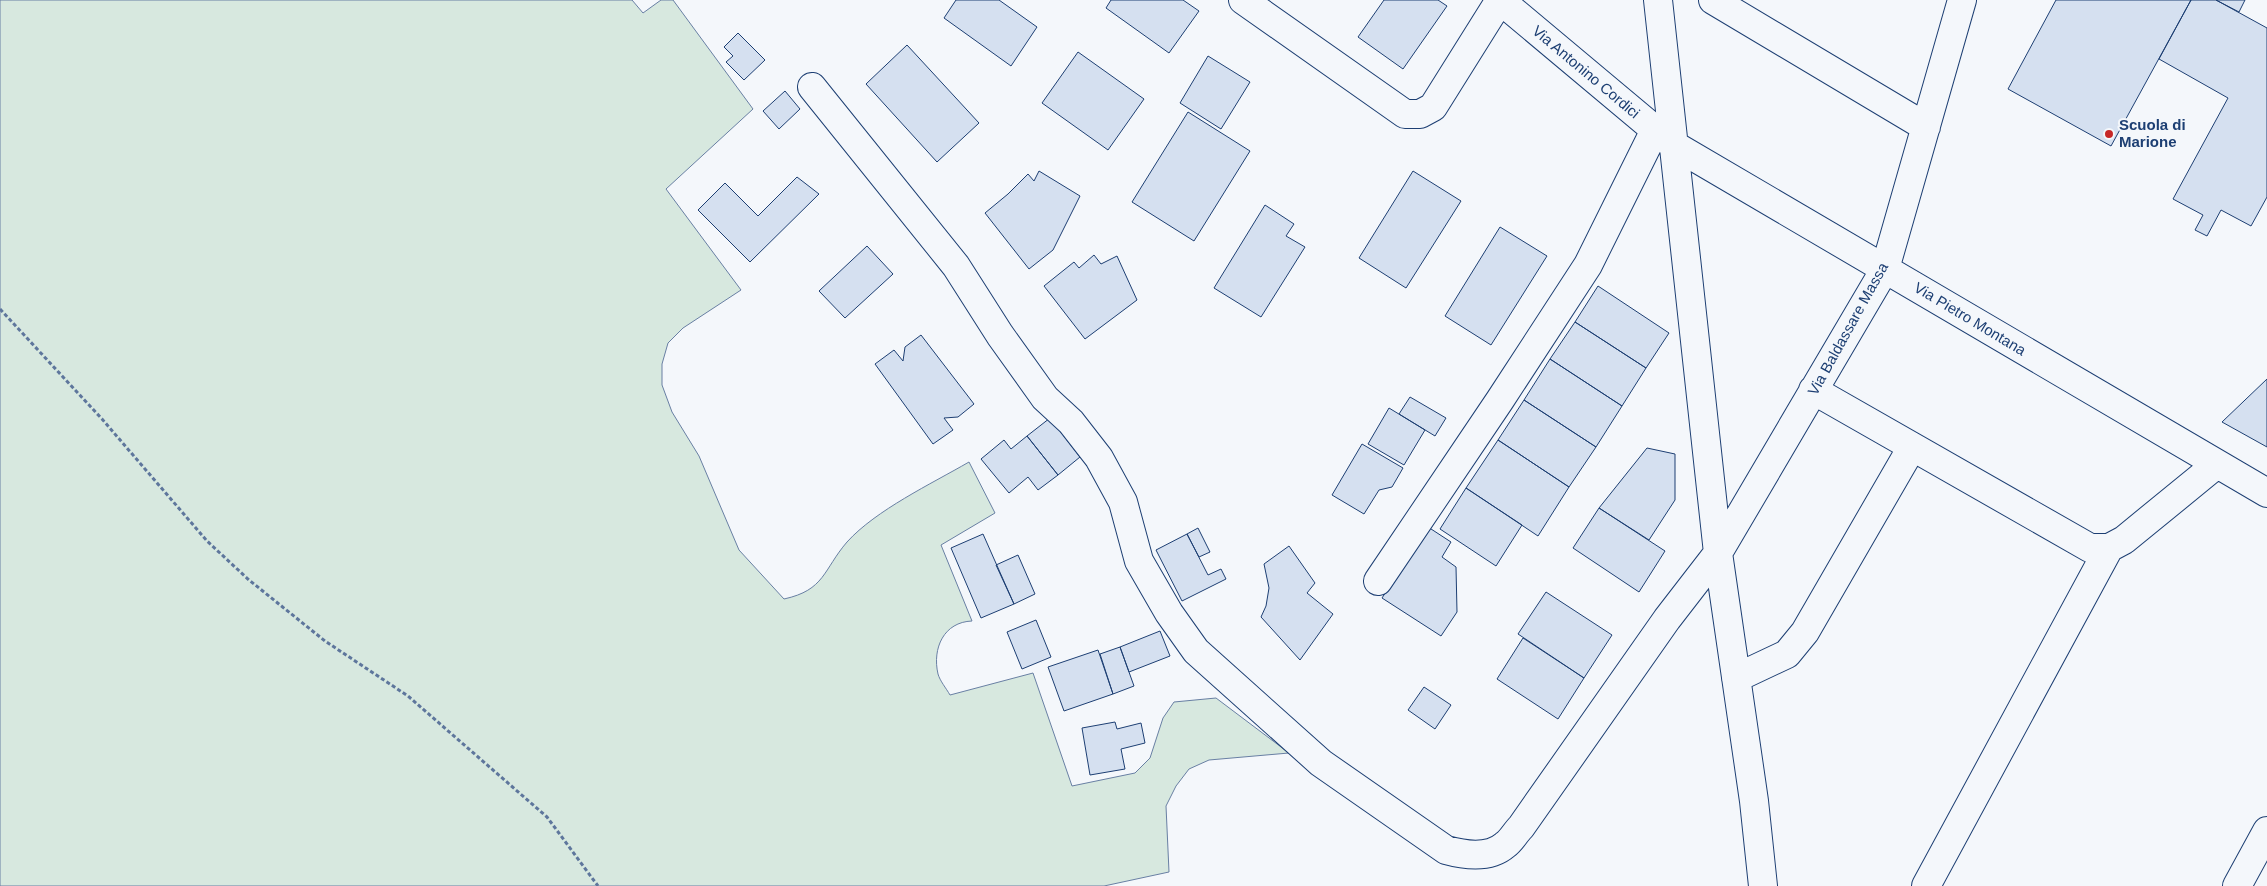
<svg xmlns="http://www.w3.org/2000/svg" width="2267" height="886" viewBox="0 0 2267 886" font-family="Helvetica,sans-serif">
  <style>
    .green { fill: #d7e8df; stroke: #687fa3 }
    .building { fill: #d5e0f0; stroke: #1d3f73 }
    .lines { fill: none; stroke-linecap: round; stroke-linejoin: round }
    .minor-casing { stroke: #1d3f73; stroke-width: 30 }
    .path { stroke: #5e769c; stroke-width: 3; stroke-dasharray: 4 2.5; stroke-linecap: butt }
    .minor { stroke: #f4f7fb; stroke-width: 28 }
    .poi-dot { fill: #c62828; stroke: #f4f7fb; stroke-width: 2 }
    .labels { text-anchor: middle; stroke-width: 4; stroke-linejoin: round; paint-order: stroke }
    .street-label { font-size: 15px; fill: #1d3f73; stroke: #f4f7fb }
    .poi-label { font-size: 15px; font-weight: bold; fill: #1d3f73; stroke: #f4f7fb; text-anchor: start }
  </style>
  <rect width="100%" height="100%" fill="#f4f7fb"/>
  <path class="green" d="M0 0H632L643 13 661 0H673L753 109 666 189 741 290 683 328 668 343 662 364V385L672 412 699 456 739 550 784 599C825 590 823 570 847 542 876 510 931 484 969 462L995 513 941 545 972 621C944 622 932 648 938 674 940 681 946 688 950 695L1033 673 1072 786 1135 773 1150 758 1163 718 1174 702 1216 698 1289 753 1209 760 1189 769 1176 786 1166 806 1169 872 1104 886H0Z"/>
  <path class="building" d="M956 0H999L1037 27 1011 66 944 18Z
    M1111 0H1183L1199 11 1169 53 1106 8Z
    M1384 0H1438L1447 6 1403 69 1358 37Z
    M2056 0H2191L2111 146 2008 89Z
    M2191 0H2216L2267 28V197L2251 226 2221 210 2207 236 2195 230 2203 215 2173 199 2228 98 2159 59Z
    M2216 0H2245L2239 12Z
    M738 33 765 60 744 80 726 62 733 56 724 47Z
    M907 45 979 123 937 162 866 84Z
    M1078 52 1144 99 1108 150 1042 103Z
    M1208 56 1250 82 1221 129 1180 103Z
    M785 91 800 109 779 129 763 111Z
    M1188 112 1250 151 1194 241 1132 202Z
    M1039 171 1080 196 1053 250 1029 269 985 213 1008 194 1028 174 1034 181Z
    M1413 171 1461 201 1406 288 1359 258Z
    M797 177 819 194 750 262 698 210 725 183 758 216Z
    M1265 205 1294 224 1286 236 1305 247 1261 317 1214 288Z
    M1500 227 1547 256 1491 345 1445 316Z
    M867 246 893 274 845 318 819 291Z
    M1094 255 1101 264 1117 256 1137 300 1085 339 1044 286 1074 262 1079 268Z
    M1598 286 1669 333 1646 368 1575 322Z
    M1575 322 1646 368 1622 406 1550 359Z
    M921 335 974 404 958 417 944 418 953 430 933 444 875 364 894 350 903 361 905 347Z
    M1550 359 1622 406 1596 447 1524 400Z
    M2267 379V447L2222 422Z
    M1410 397 1446 418 1435 436 1399 414Z
    M1524 400 1596 447 1569 487 1498 440Z
    M1389 408 1425 430 1404 465 1368 444Z
    M1050 418 1080 457 1058 475 1027 436Z
    M1027 436 1058 475 1038 490 1028 477 1009 493 981 459 1004 440 1011 449Z
    M1498 440 1569 487 1538 536 1466 488Z
    M1362 444 1403 468 1392 487 1379 490 1364 514 1332 495Z
    M1647 448 1675 454V500L1649 540 1599 508Z
    M1466 488 1522 525 1496 566 1440 529Z
    M1599 508 1665 551 1639 592 1573 548Z
    M1428 527 1451 542 1442 557 1456 567 1457 612 1441 636 1382 598Z
    M1198 528 1210 552 1199 557 1187 534Z
    M983 534 1014 604 981 618 951 548Z
    M1187 534 1208 575 1221 569 1226 579 1182 601 1156 550Z
    M1289 546 1315 583 1307 593 1333 614 1300 660 1261 617 1266 606 1269 588 1264 564Z
    M1018 555 1035 594 1014 604 996 565Z
    M1546 592 1612 635 1584 678 1518 634Z
    M1036 620 1051 657 1022 669 1007 632Z
    M1160 631 1170 656 1129 672 1120 647Z
    M1523 638 1584 678 1558 719 1497 679Z
    M1120 647 1134 686 1113 694 1100 654Z
    M1098 650 1113 694 1064 711 1048 667Z
    M1424 687 1451 705 1435 729 1408 710Z
    M1115 722 1117 729 1141 723 1145 743 1121 749 1125 769 1090 775 1082 728Z"/>
  <g class="lines">
    <g class="minor-casing">
      <path id="minor" d="M1243 0 1405 114H1420L1433 107 1500 0
        M1500 0 1672 144 2267 493
        M1658 0 1718 553 1754 801 1763 886
        M1713 0 1926 127
        M812 87 956 266 1000 335 1045 398 1071 422 1099 458 1123 502 1139 561 1169 613 1196 651 1321 763 1446 850C1464 855 1489 859 1505 845 1511 841 1515 833 1521 827L1667 619 1718 553 1885 269 1962 0
        M1813 390 2090 548H2109L2124 540 2217 464
        M1378 581 1500 400 1588 265 1655 130
        M1736 678 1787 654 1805 632 1912 447
        M1926 886 2109 548
        M2237 886 2267 831"/>
    </g>
    <path class="path" d="M0 309 102 419 207 541 249 580 325 641 408 696 547 817 598 886"/>
    <use href="#minor" class="minor"/>
  </g>
  <circle class="poi-dot" cx="2109" cy="134" r="5"/>
  <g class="labels">
    <g class="street-label">
      <text transform="translate(1586 72) rotate(40)" y="5">Via Antonino Cordici</text>
      <text transform="translate(1970 319) rotate(31)" y="5">Via Pietro Montana</text>
      <text transform="translate(1848 329) rotate(-61)" y="5">Via Baldassare Massa</text>
    </g>
    <g class="poi-label">
      <text x="2119" y="130">Scuola di<tspan x="2119" dy="17">Marione</tspan></text>
    </g>
  </g>
</svg>
